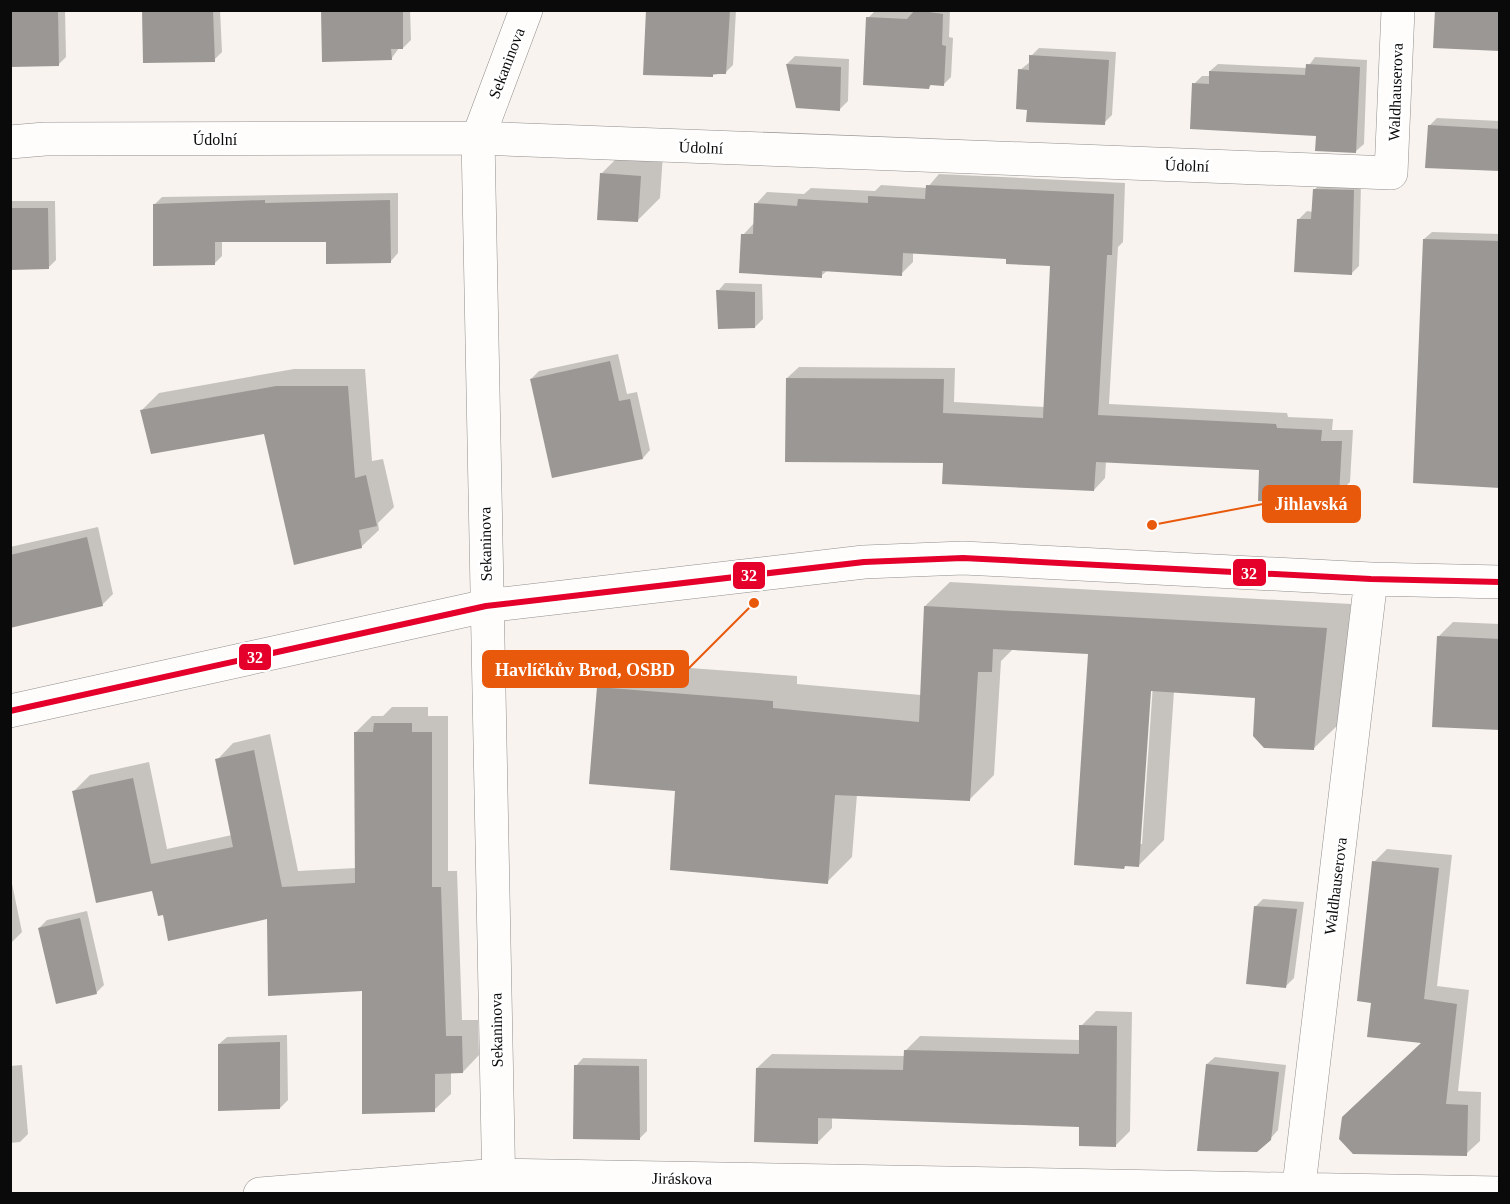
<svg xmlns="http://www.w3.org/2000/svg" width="1510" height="1204" viewBox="0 0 1510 1204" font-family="'Times New Roman',serif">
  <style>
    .shadow { fill: #0003; fill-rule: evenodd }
    .building { fill: #9a9794 }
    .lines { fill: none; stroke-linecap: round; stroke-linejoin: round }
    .minor-casing { stroke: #918f8d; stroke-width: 34 }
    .minor { stroke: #fefdfc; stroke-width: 33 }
    .bus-1-casing { stroke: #fff; stroke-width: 10 }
    .bus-1 { stroke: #e4002b; stroke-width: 6 }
    .labels { text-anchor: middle; stroke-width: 6; stroke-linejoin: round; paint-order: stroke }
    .street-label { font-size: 16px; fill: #0a0a0a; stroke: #fff }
    .leader { fill: none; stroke: #e8590c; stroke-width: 2 }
    .callout-dot { fill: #e8590c; stroke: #fff; stroke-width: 2 }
    .callout { fill: #e8590c; stroke: #e8590c; stroke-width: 2 }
    .callout-label { font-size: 18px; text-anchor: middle; font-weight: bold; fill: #fff }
    .line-badge { stroke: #fff; stroke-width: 2 }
    .badge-label { font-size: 16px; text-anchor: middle; font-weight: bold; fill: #fff }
  </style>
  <rect width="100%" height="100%" fill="#f8f3ee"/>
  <path class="shadow" d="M10 10H65L66 57 58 65Z
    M143 10H220L222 52 214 60Z
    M322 10H410L411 40 403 48H399L391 59Z
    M647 10H736L733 65 725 73 713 75Z
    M876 10H950L949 37 953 38 951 77 943 85 932 84 929 87 868 18Z
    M1039 48 1116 52 1112 115 1104 123 1028 108 1020 70 1030 62 1031 56Z
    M795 56 849 59 848 101 840 109 797 107 787 64Z
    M1315 57 1367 60 1364 144 1356 151 1194 84 1202 76H1210V71L1218 64 1307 68Z
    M1437 118 1500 121V171L1429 126Z
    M624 151 663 154 660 198 637 221 601 174Z
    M939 174 1125 183 1123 242 1118 247 1109 404 1287 413 1288 417 1333 419 1332 430H1353L1350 482 1338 494 1261 469 1106 461 1105 478 1094 490 944 461 787 378 799 367 955 368 954 402 1045 407 1051 265 1008 257 913 252V262L901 274 828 270 821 276 743 235 755 222 756 204 767 192 804 194 811 188 875 191 881 185 927 188Z
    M1322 182 1361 183 1359 266 1351 274 1299 219 1307 211 1313 212 1315 189Z
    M398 193V253L391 261 327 241H222V256L214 264 154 205 162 197Z
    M10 201H55L56 260 48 268H10Z
    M1432 232 1500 234V486L1424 239Z
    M725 283 762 284 763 319 755 327 718 291Z
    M618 354 627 394 637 392 650 450 643 458 531 379 539 371Z
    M294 369H365L372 461 383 459 394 507 378 523 379 530 361 547 265 432 142 410 159 393Z
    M98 527 113 594 102 605 10 627V547Z
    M950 582 1351 604 1339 724 1314 748 1257 697 1174 691 1164 840 1139 865 1090 652 1014 648 1001 661 994 775 969 800 857 794 852 857 827 882 676 789 598 687 623 663 797 676V684L921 695 925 606ZM1150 684H1153L1142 844H1139Z
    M1453 622 1500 624V729L1438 637Z
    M392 707H428V716H448V871H457L462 1020H478L479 1055 463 1072H451V1094L434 1110 363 990 268 918 164 913 153 889 73 792 90 775 149 762 167 849 232 835 217 760 233 743 270 734 298 871 356 868 355 733 372 716H383Z
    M1387 849 1452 855 1437 986 1469 990 1458 1091 1481 1092 1480 1141 1466 1154 1353 1153 1424 1042 1373 1002 1374 862Z
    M10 874 22 932 10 944Z
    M1263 899 1304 902 1294 978 1286 986 1256 906Z
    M87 911 104 985 96 993 39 928 47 920Z
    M1096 1011 1132 1012 1130 1131 1115 1146 1080 1126 832 1117V1128L817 1143 757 1068 772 1054 905 1056V1051L920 1036 1081 1040V1026Z
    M287 1035 288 1100 280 1108 219 1044 227 1037Z
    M1215 1057 1286 1065 1278 1130 1270 1139 1207 1064Z
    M583 1058 647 1059V1131L640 1138 576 1066Z
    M22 1065 28 1134 20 1142 10 1143V1066Z"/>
  <path class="building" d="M10 10H58L59 66 10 67Z
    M142 10H213L215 62 143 63Z
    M321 10H403V49H391L392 60 322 62Z
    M646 10H730L726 74H713V77L643 75Z
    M915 10 943 14 942 45 946 46 944 86 930 85 929 89 863 85 866 17 907 19Z
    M1435 10H1500V51L1433 48Z
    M1029 55 1109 60 1105 125 1026 122 1027 110 1016 109 1018 69 1029 70Z
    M786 64 841 67 840 111 796 108Z
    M1306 64 1360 67 1356 153 1315 151 1316 136 1190 129 1192 83 1209 84V71L1305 75Z
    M1428 125 1500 129V171L1425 168Z
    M600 173 641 176 638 222 597 220Z
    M926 185 1114 194 1112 255H1107L1098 415 1276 424 1277 428 1322 430 1321 441H1342L1339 495 1328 505 1258 501 1259 470 1096 462 1094 491 942 484 943 463 785 462 786 378 944 379 943 413 1043 418 1050 266 1006 264V259L903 253 902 276 822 271V278L739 273 741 234H753L754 203 797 206 798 199 868 203V196L925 199Z
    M1313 189 1354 190 1352 275 1294 272 1297 219H1311Z
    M265 200V203L390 200 391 263 326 264V242H215V265L153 266V204Z
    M10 208H48L49 269 10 270Z
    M1423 239 1500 241V488L1413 483Z
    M716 290 755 292V328L718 329Z
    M610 361 619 401 630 399 643 459 552 478 530 379Z
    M276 386H348L355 478 366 475 377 526 359 530 362 548 294 565 264 434 151 454 140 410Z
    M87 537 103 606 10 628V555Z
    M924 606 1327 628 1314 750 1264 748 1253 736 1255 698 1151 691 1139 867 1125 866 1124 869 1074 865 1088 654 993 649 992 672H978L970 801 835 795 828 884 670 870 675 791 589 784 597 687 773 701V708L919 722Z
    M1437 636 1500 639V730L1432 727Z
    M374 723H412V732H432V887H441L446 1036H462L463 1073 435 1074V1112L362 1114V991L268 996 267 919 168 941 163 915 158 916 152 891 96 903 72 791 133 778 151 864 233 847 215 759 254 750 282 887 355 883 354 732H373Z
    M1372 861 1439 868 1424 999 1457 1004 1446 1104 1468 1105 1467 1156 1353 1154 1339 1139 1342 1117 1421 1043 1367 1037 1371 1003 1357 1001Z
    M1254 906 1297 909 1286 988 1246 984Z
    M80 918 97 994 56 1004 38 928Z
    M1079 1025 1117 1026 1116 1147 1079 1146V1127L818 1118V1144L754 1142 756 1068 903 1070 904 1050 1079 1054Z
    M280 1042V1109L218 1111V1044Z
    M1206 1064 1279 1072 1271 1140 1257 1152 1197 1151Z
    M574 1065 639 1066 640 1140 573 1139Z"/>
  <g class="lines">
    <g class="minor-casing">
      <path id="minor" d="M10 142 45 139 478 138 1391 173 1398 10
        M10 711 486 606 864 562 963 558 1371 579 1500 582
        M260 1194 499 1175 1500 1193
        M499 1194 478 138 526 10
        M1298 1194 1371 579"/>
    </g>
    <use href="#minor" class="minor"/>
    <g class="bus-1-casing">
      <path id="bus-1" d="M10 711 486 606 864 562 963 558 1371 579 1500 582"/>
    </g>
    <use href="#bus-1" class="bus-1"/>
  </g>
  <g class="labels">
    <g class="street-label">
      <text transform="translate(506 63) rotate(-69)" y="6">Sekaninova</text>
      <text transform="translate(1395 92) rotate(-88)" y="6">Waldhauserova</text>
      <text x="215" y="145">Údolní</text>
      <text transform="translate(701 147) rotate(2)" y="6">Údolní</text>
      <text transform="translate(1187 165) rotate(2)" y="6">Údolní</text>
      <text transform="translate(485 544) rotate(-91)" y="6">Sekaninova</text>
      <text transform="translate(1335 886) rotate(-83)" y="6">Waldhauserova</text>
      <text transform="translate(496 1030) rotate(-91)" y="6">Sekaninova</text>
      <text transform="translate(682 1178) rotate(1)" y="6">Jiráskova</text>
    </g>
  </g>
  <path class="leader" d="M1152 525L1263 504M754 603L688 669"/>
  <g class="callout-dot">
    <circle cx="1152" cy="525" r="6"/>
    <circle cx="754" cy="603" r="6"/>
  </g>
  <g class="callout">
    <rect x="1263" y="486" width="97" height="36" rx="6"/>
    <rect x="483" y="651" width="205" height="36" rx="6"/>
  </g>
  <g class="callout-label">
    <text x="1311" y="510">Jihlavská</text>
    <text x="585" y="676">Havlíčkův Brod, OSBD</text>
  </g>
  <g class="line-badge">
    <rect x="1232" y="558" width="35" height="29" rx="6" fill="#e4002b"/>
    <rect x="732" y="561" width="34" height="29" rx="6" fill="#e4002b"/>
    <rect x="238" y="643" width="34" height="28" rx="6" fill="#e4002b"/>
  </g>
  <g class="badge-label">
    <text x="1249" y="579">32</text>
    <text x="749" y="581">32</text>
    <text x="255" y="663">32</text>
  </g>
  <rect width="1510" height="1204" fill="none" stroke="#0a0a0a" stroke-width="24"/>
</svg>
